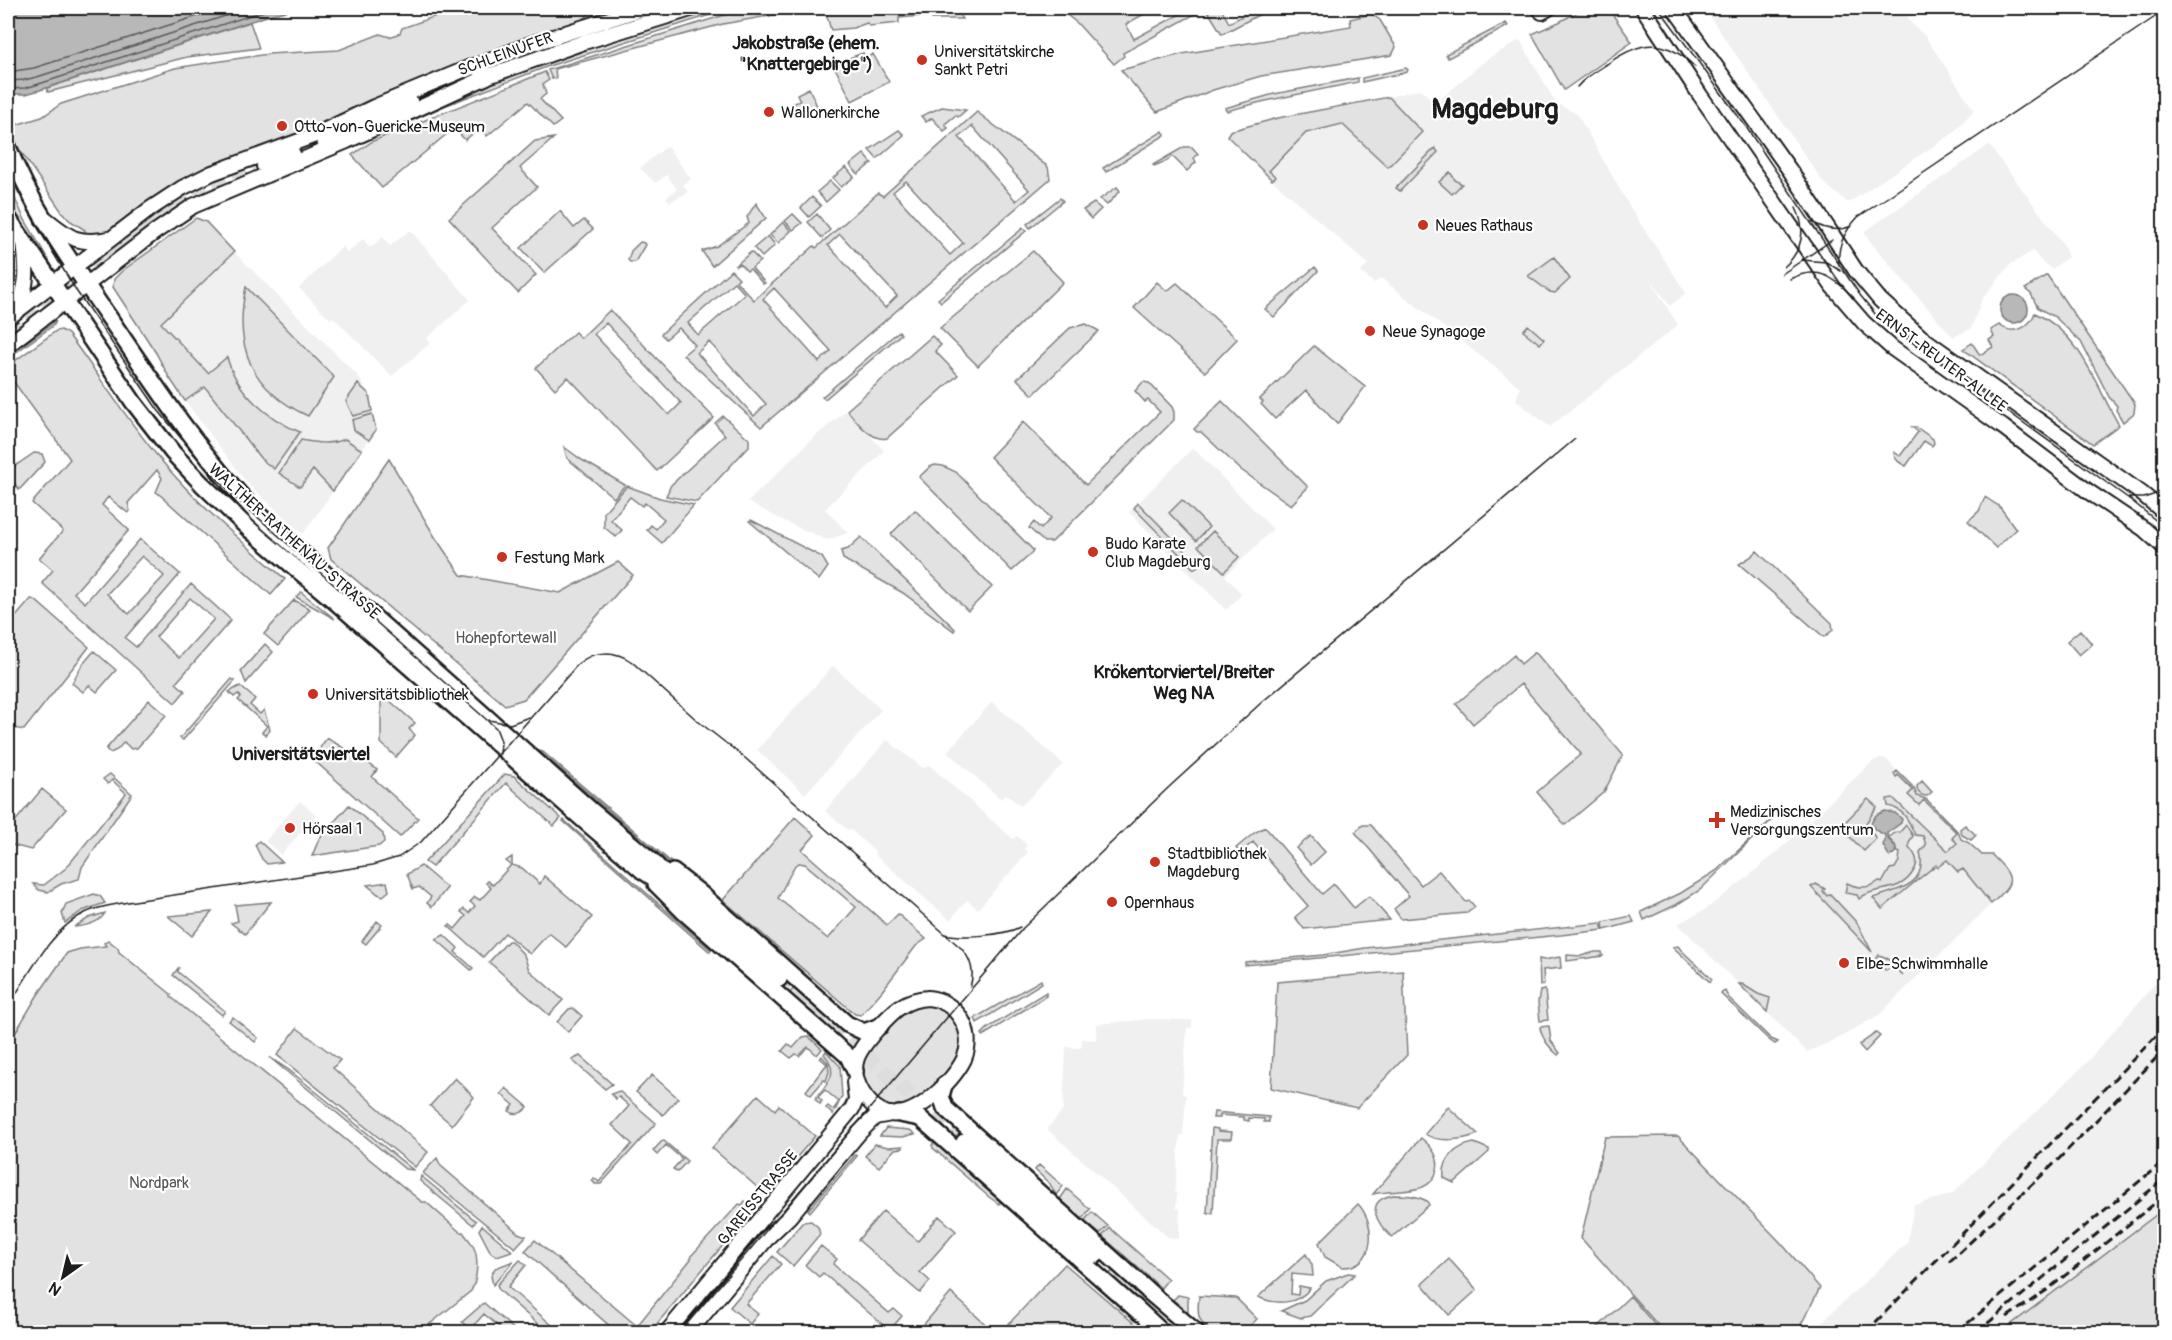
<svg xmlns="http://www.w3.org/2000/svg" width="2172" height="1340" viewBox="0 0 2172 1340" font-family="Pangolin,sans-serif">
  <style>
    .built { fill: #f0f0f0 }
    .green { fill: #e2e2e2; stroke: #7f7f7f; stroke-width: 1.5; fill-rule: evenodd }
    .water { fill: #b8b8b8; stroke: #7a7a7a; stroke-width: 1.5 }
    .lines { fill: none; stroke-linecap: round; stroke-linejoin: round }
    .shore { stroke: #5a5a5a; stroke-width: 1.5 }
    .secondary-tunnel { stroke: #ddd; stroke-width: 14; stroke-dasharray: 14 7; stroke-linecap: butt }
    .primary-tunnel { stroke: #ddd; stroke-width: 15; stroke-dasharray: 15 8; stroke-linecap: butt }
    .secondary-casing { stroke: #1c1c1c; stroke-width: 18 }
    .primary-casing { stroke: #1c1c1c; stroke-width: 20 }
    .secondary { stroke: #fff; stroke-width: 14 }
    .primary { stroke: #fff; stroke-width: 15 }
    .tram { stroke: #1c1c1c; stroke-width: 1.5 }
    .rail { stroke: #1c1c1c; stroke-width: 3; stroke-dasharray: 9 4.5; stroke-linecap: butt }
    .poi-dot { fill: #c8321e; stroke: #fff; stroke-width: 2 }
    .labels { text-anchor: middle; stroke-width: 4.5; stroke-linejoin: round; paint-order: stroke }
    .poi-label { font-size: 16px; fill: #1c1c1c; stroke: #fff; text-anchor: start }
    .street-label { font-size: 16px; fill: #1c1c1c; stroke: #fff }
    .park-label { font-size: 16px; fill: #575757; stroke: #fff }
    .neighbourhood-label { font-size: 18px; font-weight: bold; fill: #1c1c1c; stroke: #fff }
    .town-label { font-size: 28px; font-weight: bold; fill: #1c1c1c; stroke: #fff }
  </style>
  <rect width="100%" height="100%" fill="#fff"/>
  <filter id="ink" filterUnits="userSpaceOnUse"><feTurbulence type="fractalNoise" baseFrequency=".0167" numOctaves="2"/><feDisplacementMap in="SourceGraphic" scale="12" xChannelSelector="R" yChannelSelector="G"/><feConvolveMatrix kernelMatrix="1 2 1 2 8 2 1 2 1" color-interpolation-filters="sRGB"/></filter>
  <g filter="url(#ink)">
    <path class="built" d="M1704 8H1903L1911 23 1925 36 1974 110 1952 134 1848 203 1823 182Z
      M1520 40 1557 105 1553 108 1560 105 1577 114 1631 209 1686 293 1670 306 1648 276 1678 325 1550 427 1516 400 1520 387 1381 278 1374 283 1361 272 1368 264 1272 180 1275 177 1269 171 1306 133 1343 124 1388 167 1422 132 1389 97 1420 89 1436 103 1487 59Z
      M1989 145 2063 244 2068 257 2052 269 2042 262 2033 251 2011 264 1982 299 1971 329 1953 337 1872 244 1864 232Z
      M667 146 691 179 683 185 688 192 670 202 666 198 677 189 667 175 655 183 640 168Z
      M410 230 470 300 427 338 430 343 392 376 333 317 330 319 299 288 343 246 347 253 363 239 370 248 383 237 390 246Z
      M234 252 357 375 369 394 376 430 303 534 247 483 179 393 146 337Z
      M847 410 884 451 825 509 848 533 827 540 788 523 748 502 811 440Z
      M1193 448 1273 529 1225 576 1242 594 1226 610 1129 512Z
      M833 666 881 710 805 794 757 750Z
      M992 702 1063 764 1021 806 1005 794 1001 799 947 752Z
      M887 740 923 768 929 765 1013 839 1017 836 1027 845 1024 849 1028 852 978 909 967 900 950 920 874 854 875 852 850 829 848 830 825 811Z
      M1881 758 1886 759 1912 787 1915 796 1926 800 1957 831 1960 840 2007 886 1990 905 1879 1015 1837 1039 1807 1052 1678 924 1706 909 1749 876 1790 840 1873 761Z
      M300 801 316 815 281 855 265 841Z
      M2164 973V1209L2001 1332H1811L1907 1243 1914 1205 1952 1194 2086 1063Z
      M1152 1019 1192 1020V1028H1187L1182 1094 1186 1095 1183 1135H1180L1175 1193H1177L1176 1208 1180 1209 1179 1239 1168 1237 1047 1129 1063 1110 1066 1047 1081 1048 1082 1039 1096 1040 1097 1024Z"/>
    <path class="green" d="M459 8 461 14 480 8H593L586 17 577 23 277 146 99 237 85 238V230L69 220 62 212 17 146 12 126 42 117 61 104 175 68 268 54 339 50 380 34 390 37 400 33 402 28Z
      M712 8H732L549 66 444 106 385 133 359 139 500 78 621 36Z
      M747 8H814L723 24 555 69 556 78 552 79 548 70Z
      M834 8H955L962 19H932V15L899 18V23L869 26 867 23 853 28 831 30 825 10Z
      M1058 8H1155L1126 24 1134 39 1191 8H1221L1229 23 1258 8H1272L1222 34 1206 8 1123 53 1124 56 1114 64 1077 23Z
      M1585 8H1608L1632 42 1564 90 1532 34 1559 22Z
      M1371 14 1380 20 1396 47 1392 55 1261 76 1213 90 1157 112 1121 70 1182 54 1351 26 1350 19Z
      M250 22 259 48 187 57 48 92 47 88Z
      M1506 23 1508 26 1448 58 1446 54Z
      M594 29 595 32 437 89 510 58Z
      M863 53 866 58 873 54 889 82 852 101 833 64Z
      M1406 68 1408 70 1407 72 1362 82V78Z
      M545 72 549 80 543 84 546 94 540 99 561 121 553 127 528 102 487 136 480 128 465 140 454 128 382 188 352 155 373 141Z
      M1358 78V82L1261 102 1227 111 1225 108 1274 94Z
      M809 88 817 106 798 116 792 104 800 101 797 94Z
      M1389 97 1422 132 1388 167 1342 124 1306 133 1269 171 1276 177 1272 180 1227 136 1230 131 1278 118Z
      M942 107 966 110 958 117 956 115 945 124 948 128 944 131 932 118 926 122 921 116Z
      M977 112 1048 167 1050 179 761 427 683 355 695 345 679 328 666 339 661 334 731 270 739 278 736 281 754 300 814 246 816 248 878 193 883 196ZM972 126 1029 190 1016 201 959 137ZM906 181 963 243 950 255 893 192ZM840 234 897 296 885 308 828 245ZM734 282 745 294 698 335 688 323ZM774 288 831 351 819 362 763 299ZM709 342 766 404 754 416 697 353Z
      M899 130 904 135 877 159 869 150Z
      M1163 131 1165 135 1106 172 1103 168Z
      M554 138 520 168 537 187 492 228 536 275 518 293 449 218 535 141Z
      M1184 147H1192L1198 154 1194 158 1196 162 1187 171 1172 156 1167 161 1154 166 1153 165Z
      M1435 148 1438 152 1400 191 1396 188Z
      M864 154 872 163 858 174 850 165Z
      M846 167 854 177 841 187 833 178Z
      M1450 172 1455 180 1462 184 1452 194 1439 182Z
      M830 181 839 190 826 202 817 192Z
      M8 184 25 220 52 266 8 202Z
      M1117 187 1120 191 1107 205 1100 199Z
      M812 197 821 206 809 217 801 208Z
      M175 198 182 209 99 270 93 261 104 251 112 247Z
      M1060 198 1063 201 1030 228 1027 224Z
      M756 203 766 218 712 266 702 251 717 246 749 223 747 217Z
      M1094 203 1101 209 1091 219 1083 210Z
      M560 211 574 228 584 220 593 229 544 273 521 248Z
      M793 214 802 223 793 230 785 221Z
      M817 214 830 230 822 238 808 222Z
      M196 218 206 222 234 252 161 323 208 373 227 357C236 392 268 419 300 432L274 469 261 459 205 387 185 401 169 377 156 353 113 287 114 279 122 271Z
      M783 222 791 231 778 243 770 235Z
      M1023 228 1026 231 941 302 938 299Z
      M768 236 775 245 762 257 754 248Z
      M640 242 644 243 645 245 635 262H630L628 260 631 251Z
      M8 251C16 265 16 280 8 294Z
      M1033 251 1063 282 978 366 940 328Z
      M751 252 760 261 752 268 765 283 763 284 750 269 747 271 740 264 735 266Z
      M1554 257 1570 279 1555 293 1550 292 1528 276Z
      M1315 267 1318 271 1274 317 1265 309Z
      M2047 275 2135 404 2134 413 2123 422 2116 410 2117 406 2109 397 2081 342 2055 317 2038 308 2031 294 2025 289Z
      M1157 282 1167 291 1177 283 1237 339 1205 372 1134 308Z
      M246 287 334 377 308 416C251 390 233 347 246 287Z
      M610 310 714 418 657 471 568 377 555 389 536 368 575 332 581 338ZM606 323 681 403 669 415 594 334Z
      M2035 313C2082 335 2094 383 2119 425L2093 444 1963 349 1972 343 1980 355 1993 347 1989 340 1994 337 1991 330 1999 325C2014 336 2029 328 2035 313Z
      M56 321 54 325 8 358V356Z
      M1086 324 1099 331 1033 395 1017 379 1070 328Z
      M1528 325 1544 339 1540 344 1523 331Z
      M61 330 68 334C99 375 126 419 160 459 197 504 241 541 285 579L271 595 159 494 156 492 162 478 157 470 128 503 130 511 128 513 108 497 102 505 129 530 74 593 85 603 140 539 180 574 125 638 136 647 191 584 231 620 176 683 185 691 175 703 42 583 53 570 39 558 63 531 32 503 70 459 8 374V366L56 331ZM142 556 164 576 129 614 107 594ZM190 598 214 619 179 658 156 637Z
      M899 331 901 334 825 399 822 397Z
      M932 336 941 345 935 351 958 375 887 438C872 442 856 421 847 410Z
      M1314 346 1365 387 1337 424 1306 390 1275 419 1261 404 1263 402 1260 399Z
      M1143 382 1149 383 1172 407 1174 412V420L1052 542H1044L1029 528 1034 522 1041 529 1051 518 990 457 1023 422 1086 485 1160 412 1148 400 1145 402 1135 391Z
      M358 384 369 394 372 411 353 416 346 401Z
      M1222 401 1308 487 1291 505 1241 470 1201 432H1197L1194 429Z
      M372 414 376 430 369 440 354 430 352 420Z
      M723 416 749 439V446L697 502 666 496 671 485 725 435 715 423Z
      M1912 427H1916L1933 439 1934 443 1932 446 1924 441 1906 466C1900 463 1894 460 1894 452L1900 456 1918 432Z
      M345 439 362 450 333 491 313 470 300 487 279 473 301 440C316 443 331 445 345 439Z
      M564 447 582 460 625 485 614 498 567 458Z
      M34 453 42 454 45 462 19 490 8 474V471Z
      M389 459 435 537 461 575 560 593 618 562 633 575 524 699 505 705 331 559 328 548Z
      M935 465 943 466 956 472 1033 550 1032 553 1012 571 919 477 930 467Z
      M627 486 660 498 694 505 662 543 647 530 651 525 656 529 664 519 645 503 642 506 630 497 611 520 622 530 616 537 604 527V512Z
      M1985 497 2000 507 2016 529 1996 548 1968 521 1979 511Z
      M1182 500 1209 527 1196 541 1169 513Z
      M1138 503 1199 565 1194 569 1134 508Z
      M915 510 992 587 968 611 891 534Z
      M751 520 822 557 828 567 819 580 749 521Z
      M1213 531 1239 557 1224 572 1198 546Z
      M861 537 955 629 954 631 903 593 843 559 841 551 848 549Z
      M1757 551 1832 623 1833 630 1824 637 1739 564 1752 556Z
      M301 592 335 619 296 597Z
      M31 599 35 600 89 647 24 730 8 727V626Z
      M294 600 310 609 278 646 264 634Z
      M2080 630 2092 644 2079 655 2067 641Z
      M265 644 273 652 246 683 241 671Z
      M94 651 116 670 97 692 89 685 83 692 72 683 82 665Z
      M1535 652 1623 755 1604 792 1565 825 1537 792 1581 754 1521 684 1473 724 1456 704 1514 655 1521 664Z
      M232 679 235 681 183 740 180 738Z
      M240 686 255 699 250 705 260 714 264 710 270 730 266 735 262 732 267 726 238 700 241 697 238 694 234 697 229 692Z
      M381 693 415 723 409 729 415 735 396 757 381 743Z
      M149 700 166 715 137 748 131 749 124 742 117 750 110 753 106 749Z
      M327 738 367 762 377 770 372 777 418 818 400 837 316 762 321 746Z
      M539 751 543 752 729 912 728 913Z
      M1897 771 1914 788 1917 796 1926 799 1958 832 1961 839 1969 843 1982 855H1992C2015 878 2016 882 1991 904L1963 869 1958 872 1947 860 1938 867 1936 865 1882 909 1873 898C1897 890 1928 886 1920 852L1926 845 1923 836 1915 835C1909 821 1904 809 1888 806L1887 799 1893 798 1948 851 1957 843 1952 838 1957 833 1924 800 1919 805 1908 795 1913 790 1898 775 1896 777 1894 774Z
      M110 774 132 794 82 867 79 879 61 884 48 892 39 890 33 884 44 885 66 868 124 796 126 793 112 780 108 784 103 779Z
      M505 774 514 776 561 818 554 826 506 783 432 867 425 862Z
      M1922 781 1932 792 1927 796C1920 796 1917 793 1917 786Z
      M42 789 66 809 31 850 8 844V830Z
      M1868 799 1877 807 1866 823 1876 839 1864 851 1840 827Z
      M349 805 383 834 384 842 379 846 312 856 319 839Z
      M1783 809 1700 890 1676 905 1644 920 1641 912 1681 893 1716 871Z
      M795 817 815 835 802 850 887 925 898 914 926 939 916 946 882 991 861 1015 855 1014 723 900ZM799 863 805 864 856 907 828 939 778 898 795 865Z
      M564 820 711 950 710 952 563 821Z
      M1363 825H1371L1421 885 1439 871 1466 902 1470 901 1475 907 1467 913 1401 919 1394 909 1409 896 1355 832Z
      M1906 825 1913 836 1909 842V847C1916 855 1920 862 1913 872 1899 895 1875 885 1859 899L1857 895 1845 893 1847 883C1859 889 1869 889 1879 881L1882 883 1890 869 1895 868 1899 861 1900 853 1896 851 1895 845 1888 838 1895 833 1900 832Z
      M1965 825 1976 835 1971 840 1962 835 1960 829Z
      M1265 827 1322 894 1334 884 1354 908 1369 896 1390 920 1304 929 1295 917 1308 906 1253 842 1240 853 1236 848 1254 833Z
      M1311 836 1325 852 1311 865 1296 848Z
      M259 841 282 862 267 864 262 859 255 845Z
      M512 857V865L522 868 540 884 544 876 592 917 566 947 549 933 530 954 505 933 483 957 448 926 450 925 455 929 466 916 461 912 464 909 469 913 475 906 470 902 475 897 480 900 491 888 486 883 488 881 493 885 511 865 506 861Z
      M421 866 447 888 432 907 427 903 431 897 419 887 413 889 407 874Z
      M387 882 389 891 383 896 378 894 367 885Z
      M1816 884 1825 889 1823 891 1827 896 1830 894 1857 923 1872 952 1811 887Z
      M94 894 100 896 105 903 82 911 65 923 62 913 66 904Z
      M271 902 245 934 231 923 238 921 235 905Z
      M212 912 192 936 168 916Z
      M105 913C100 923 85 926 74 927L89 918Z
      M1631 916 1634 922 1604 930 1603 922Z
      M377 921 382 925 366 944 362 941Z
      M1601 923 1603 930 1561 935 1245 965V962L1323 955 1365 948Z
      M444 935 458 948 455 952 473 968 471 970 436 939Z
      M108 940 118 948 119 952 171 994V997L422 1202H426L460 1232H463C466 1237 472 1242 474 1248 479 1259 477 1281 471 1291L420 1332H8V1045L37 996 67 953 80 949 106 946 104 943Z
      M508 941H511L524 955 529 970 563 1000 549 1015 489 962Z
      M1678 946 1681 950 1712 979 1710 982 1673 947Z
      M1595 952H1602L1603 956 1567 961V955L1581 956Z
      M1879 955 1887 958 1903 976 1893 965 1886 971 1875 959Z
      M1560 957 1561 968 1543 970 1544 984 1540 985 1539 959 1544 960Z
      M179 967 178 972 225 1011 222 1015 173 975Z
      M1403 971 1407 1055 1357 1108 1271 1088 1277 982Z
      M1041 980 1042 983 977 1023 975 1018Z
      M1742 984 1758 994 1770 998 1767 1012 1739 984Z
      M795 987 841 1027 835 1034 789 994Z
      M1545 990 1548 1020 1540 1021 1538 1002 1540 991Z
      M1725 991 1728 997 1771 1039 1778 1042 1775 1044 1769 1040 1722 995 1721 993Z
      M1046 992V996L983 1036 982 1034 988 1028Z
      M921 1004 935 1005 948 1013 957 1023 961 1040 960 1053 955 1064 920 1101 897 1109 879 1105 861 1081 862 1061 867 1050 903 1011Z
      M573 1008 582 1016 568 1032 557 1022 569 1009Z
      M233 1017 258 1038 255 1042 229 1021Z
      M1549 1026 1551 1041 1560 1053 1558 1055C1550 1049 1541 1037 1540 1027Z
      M297 1028 340 1060 333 1068 428 1152 415 1167 277 1055Z
      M1876 1033 1880 1036 1865 1052 1859 1045Z
      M808 1036 822 1049 817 1055 808 1047 799 1056 796 1054 791 1058 782 1051 788 1044 793 1048 803 1037Z
      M826 1051 840 1066 842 1096 833 1115 826 1108 828 1106 833 1110 839 1102 825 1090 818 1097 822 1101 820 1104 815 1099C828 1083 840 1073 824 1054Z
      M580 1056 612 1084 605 1089 572 1060Z
      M822 1056 828 1063 829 1072 826 1081 824 1080 811 1095 806 1091 827 1064 820 1058Z
      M269 1057 289 1070 413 1170 405 1169Z
      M652 1075 678 1098 663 1115 636 1092Z
      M455 1078 474 1097 452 1125 430 1106Z
      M506 1088 528 1107C523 1113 516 1116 509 1111L514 1105 501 1094Z
      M619 1091 656 1123 601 1184H595L592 1180 594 1178 599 1182 632 1144 612 1125 629 1106 619 1097 616 1099 611 1094Z
      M758 1095 775 1110 779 1105 815 1136 765 1194 712 1148Z
      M1448 1107 1478 1134C1464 1140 1438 1143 1425 1134Z
      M1214 1112 1269 1117V1122H1264V1119L1249 1118V1121L1244 1120V1117L1220 1115V1118H1213Z
      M886 1128 910 1130 915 1134 903 1137 880 1136Z
      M1212 1128 1218 1129V1131L1232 1132 1231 1139H1217L1213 1213H1207Z
      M1678 1136 1781 1243 1820 1288 1797 1332H1664L1581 1238 1605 1137Z
      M1421 1138C1426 1142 1431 1147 1434 1152 1443 1168 1434 1186 1416 1189 1402 1192 1387 1191 1373 1194Z
      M663 1140 687 1161 677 1172 673 1169 682 1159 666 1145 657 1155 653 1151Z
      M935 1142 1001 1201 999 1204 989 1197 933 1148 932 1145Z
      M1474 1143 1489 1149V1152L1454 1183 1444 1178C1442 1159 1456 1146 1474 1143Z
      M875 1144 888 1147 903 1146V1148L895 1149 879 1167 865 1156Z
      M855 1155 857 1156 810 1212 808 1210Z
      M437 1158 441 1166 507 1223 518 1233 526 1236 515 1248 423 1173Z
      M1039 1165 1063 1186 1056 1195 1050 1184 1035 1170Z
      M421 1176 476 1221 473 1225 420 1181Z
      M1067 1189 1090 1209 1082 1219 1060 1199Z
      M1393 1195C1405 1195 1416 1195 1427 1201L1429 1205 1392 1237C1377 1224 1363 1201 1393 1195Z
      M745 1201 751 1206V1212L650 1332H622L612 1328 525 1251 535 1240 637 1326 691 1259V1256L739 1204 742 1205Z
      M1358 1204C1376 1222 1377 1268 1342 1267L1325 1257 1319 1243Z
      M2164 1209V1332H2001Z
      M883 1211 918 1241 939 1216 956 1231 920 1272 930 1281 920 1293 858 1240Z
      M1092 1212 1108 1226 1100 1234 1084 1221Z
      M811 1221 818 1227 820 1234 793 1266 777 1252 803 1222Z
      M482 1225 512 1251 497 1256 491 1253 479 1230Z
      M1110 1228 1168 1279 1161 1288 1102 1236Z
      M821 1246 837 1259 833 1264 889 1313 894 1309 902 1316 888 1332H882L879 1330 883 1325 823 1273 819 1277 805 1265Z
      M1306 1254 1312 1265 1313 1276 1292 1274 1291 1294 1298 1295 1299 1286 1310 1288C1298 1305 1276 1305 1258 1297Z
      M773 1256 781 1264 746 1304 758 1314 750 1324 730 1307Z
      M1449 1259 1477 1290 1449 1315 1422 1284Z
      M520 1260 526 1265 508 1287 560 1332H547L499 1290 497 1285Z
      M514 1261 493 1285 491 1276 495 1268Z
      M1065 1264 1144 1332H1001Z
      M1113 1270 1187 1332H1170L1109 1275Z
      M1348 1273 1355 1274 1310 1316 1301 1318 1281 1311 1305 1300 1326 1281Z
      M951 1293 994 1332H917Z
      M1178 1295 1188 1297V1312L1173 1300Z
      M1199 1296 1236 1298 1257 1319 1244 1332H1211C1197 1320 1197 1314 1199 1296Z
      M1630 1296 1661 1332H1593Z
      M484 1303 517 1332H505L484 1314 475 1324 482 1330 479 1332H473L462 1322Z"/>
    <path class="water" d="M8 8H298L273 14 40 90 26 94H8Z
      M2000 309a14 14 0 1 1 28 0a14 14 0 1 1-28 0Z
      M1885 811 1895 813 1902 819 1901 823 1887 833 1888 839 1896 847 1895 853 1889 856 1883 845 1885 841V835L1875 830 1871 823 1876 815Z"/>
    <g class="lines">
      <path class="shore" d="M8 72 34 68 223 8
        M8 81 24 80 37 77 250 8
        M8 89 25 88 39 84 273 8"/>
      <path class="secondary-tunnel" d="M8 330 183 200 205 189 264 166"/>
      <path class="primary-tunnel" d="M779 979 964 1142"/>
      <g class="secondary-casing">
        <path id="secondary" d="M1540 8 1542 12 1549 8
          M1643 8 1700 95 1833 287 1864 323 1892 348 2003 427 2089 492 2144 529 2164 547
          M1674 8 1791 172 1856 271 1880 300 1921 337 2141 493 2164 512
          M466 70 528 45 644 8
          M480 79 584 42 694 8
          M324 141 410 101
          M264 166 293 154
          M46 219C70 238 77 245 109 239
          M17 309C29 283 27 269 24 242
          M8 318 150 209 182 188 212 173 313 136 374 107 473 66
          M8 345 155 232 193 206 347 141 487 77
          M928 998C957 1001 976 1031 964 1059 953 1082 909 1127 881 1111 873 1107 867 1100 862 1092 846 1064 860 1049 878 1028 893 1011 905 999 928 998Z
          M667 1332 852 1109 856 1100 854 1082
          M689 1332 769 1236 789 1217 859 1133 875 1117 891 1114"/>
      </g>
      <g class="primary-casing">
        <path id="primary" d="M8 147C32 208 71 262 108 316 155 385 200 455 259 515L592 811 652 861 694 904 779 979
          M8 218 134 403 173 453 202 484 248 528 337 603 587 823 643 871 669 888
          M673 872 700 893 847 1024 864 1032 880 1026
          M656 884 683 911 848 1056 855 1071
          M944 1085 941 1096 945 1108 1154 1296
          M899 1114 920 1118 1140 1313
          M964 1142 1072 1237 1096 1255
          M1148 1291 1196 1332
          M1134 1306 1162 1332"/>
      </g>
      <use href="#secondary" class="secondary"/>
      <use href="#primary" class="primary"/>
      <path class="tram" d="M1659 8 1746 127 1860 295 1876 315 1895 330 2132 501 2164 527
        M1577 87C1585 77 1596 71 1607 64 1640 41 1664 36 1695 67
        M8 167 35 223 77 292 158 410 193 453 237 499 496 728 501 741 500 754
        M1812 222C1825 230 1838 232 1852 226
        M1802 260 1826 262 1841 271
        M1839 265C1837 245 1845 231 1858 217L2164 11
        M1784 267C1802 251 1807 230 1796 208
        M1782 274 1832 240
        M1790 279C1818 265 1834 277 1854 298
        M2129 498H2144L2164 491
        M489 720 510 724 529 717
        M944 934C963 938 1003 936 1020 927
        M8 1007C28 976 52 927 87 912 100 906 114 905 128 902L373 865 399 857 421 842 579 663C595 650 615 650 632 662L699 722 745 758 961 948C972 960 975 972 970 987
        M680 1332 1023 928 1168 788 1262 702 1575 439"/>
      <path class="rail" d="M1949 1262 2056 1162 2164 1050
        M2007 1317 2047 1290 2164 1196
        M1866 1332 2164 1028
        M1957 1332 2164 1161
        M1977 1332 2164 1179"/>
    </g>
  </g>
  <g class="poi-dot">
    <circle cx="922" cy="60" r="6"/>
    <circle cx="769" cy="112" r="6"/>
    <circle cx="282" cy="126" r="6"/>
    <circle cx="1423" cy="225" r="6"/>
    <circle cx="1370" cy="331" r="6"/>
    <circle cx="1093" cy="552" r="6"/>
    <circle cx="502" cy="557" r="6"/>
    <circle cx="313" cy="694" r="6"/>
    <path d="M1714 811h6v6h6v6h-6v6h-6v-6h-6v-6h6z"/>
    <circle cx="290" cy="828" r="6"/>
    <circle cx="1155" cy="862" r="6"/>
    <circle cx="1112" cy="902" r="6"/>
    <circle cx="1844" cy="963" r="6"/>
  </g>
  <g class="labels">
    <g class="poi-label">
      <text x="934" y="57">Universitätskirche<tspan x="934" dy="18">Sankt Petri</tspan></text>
      <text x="781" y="118">Wallonerkirche</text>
      <text x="294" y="132">Otto-von-Guericke-Museum</text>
      <text x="1435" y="231">Neues Rathaus</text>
      <text x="1382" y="337">Neue Synagoge</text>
      <text x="1105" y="549">Budo Karate<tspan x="1105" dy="18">Club Magdeburg</tspan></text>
      <text x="514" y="563">Festung Mark</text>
      <text x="325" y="700">Universitätsbibliothek</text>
      <text x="1730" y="817">Medizinisches<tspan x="1730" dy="18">Versorgungszentrum</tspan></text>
      <text x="302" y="834">Hörsaal 1</text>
      <text x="1167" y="859">Stadtbibliothek<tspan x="1167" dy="18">Magdeburg</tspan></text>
      <text x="1124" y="908">Opernhaus</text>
      <text x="1856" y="969">Elbe-Schwimmhalle</text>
    </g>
    <g class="street-label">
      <text transform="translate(505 53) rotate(-20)" y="6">SCHLEINUFER</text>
      <text transform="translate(1942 360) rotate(37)" y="6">ERNST-REUTER-ALLEE</text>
      <text transform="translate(295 541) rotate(42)" y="6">WALTHER-RATHENAU-STRASSE</text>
      <text transform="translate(757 1197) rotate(-51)" y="6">GAREISSTRASSE</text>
    </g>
    <g class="park-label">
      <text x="506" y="643">Hohepfortewall</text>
      <text x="159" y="1188">Nordpark</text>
    </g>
    <g class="neighbourhood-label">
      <text x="806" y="49">Jakobstraße (ehem.<tspan x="806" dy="21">"Knattergebirge")</tspan></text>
      <text x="1184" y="678">Krökentorviertel/Breiter<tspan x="1184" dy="21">Weg NA</tspan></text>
      <text x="301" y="760">Universitätsviertel</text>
    </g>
    <g class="town-label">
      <text x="1495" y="118">Magdeburg</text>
    </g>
  </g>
  <rect width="2172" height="1340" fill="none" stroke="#fff" stroke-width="30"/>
  <rect x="15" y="15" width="2142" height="1310" fill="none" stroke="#1c1c1c" stroke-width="2" filter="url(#ink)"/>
  <g transform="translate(63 1277) rotate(214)" stroke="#ffffff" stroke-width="4.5" paint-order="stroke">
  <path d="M0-4.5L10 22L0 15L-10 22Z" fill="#1c1c1c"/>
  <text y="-9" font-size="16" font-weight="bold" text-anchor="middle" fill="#1c1c1c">N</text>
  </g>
</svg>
